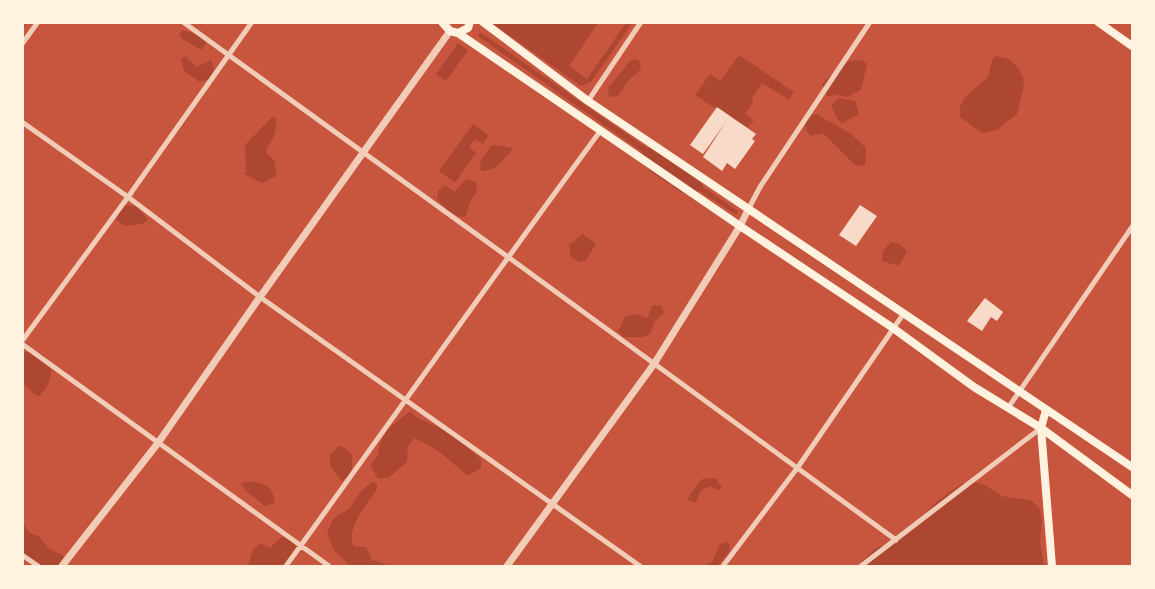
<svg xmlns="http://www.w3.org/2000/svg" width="1155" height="589" viewBox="0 0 1155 589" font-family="'Noto Sans',sans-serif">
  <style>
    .green { fill: #ae4732 }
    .building { fill: #f7dbc8 }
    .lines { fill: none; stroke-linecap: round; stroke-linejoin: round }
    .minor { stroke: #f1ccb7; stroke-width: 5 }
    .tertiary { stroke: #f1ccb7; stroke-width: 7 }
    .secondary { stroke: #fff3e0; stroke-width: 8 }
  </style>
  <rect width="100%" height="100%" fill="#c8553d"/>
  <path class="green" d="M492 23H598L569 66 587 79 626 23H632L591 82 581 86Z
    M182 30 203 36 206 43 201 50 184 40 179 35Z
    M480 32 647 148H650L671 155 693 176 702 183 703 187 738 211 736 215 700 191C697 192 692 194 688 194 681 194 674 187 668 183 657 175 639 168 642 152L478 36Z
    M458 43 468 50 446 81 436 74Z
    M739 55 794 92 789 100 762 83 752 98 753 102 745 114 754 120 748 127 732 119 695 95 710 74 720 81Z
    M995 56 1009 59 1017 67 1024 80 1023 90 1017 114 997 130 982 133 960 117V107L965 97 988 77 992 60Z
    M186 57 197 67 211 60 214 69 210 79 200 82 184 71 181 58Z
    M634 59 639 60 641 69 629 80 618 96 609 97 608 88 630 61Z
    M858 60 863 61 867 64 861 90 847 97 836 94 827 97 822 84 843 63Z
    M840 98 855 101 859 114 842 123 838 120 831 106 836 100Z
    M816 114 850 133 866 148 865 165 856 166 823 133 810 136 805 127 807 117Z
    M273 116 276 119C276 125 276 131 274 136 271 142 267 146 266 152L275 162 276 176 262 183 244 174 246 171 245 145Z
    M473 124 489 135 483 144 475 139 469 147 476 153 455 183 439 171Z
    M492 145 513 148C505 158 496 172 481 171L480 162Z
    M466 179 476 182 477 191 469 204 466 216 461 217 449 212 437 199 438 191 445 185 455 192Z
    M124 205 137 206 148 220 142 224 125 226 116 220 120 206Z
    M583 234 596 244 585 261 580 262 571 257 569 245Z
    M891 242 899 244 907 251 899 266 882 261 883 251Z
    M653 305 661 306 664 313 654 322 650 334 643 337H623L618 331 625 317 635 314 647 318Z
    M29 350C33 351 41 353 44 356 58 368 49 385 40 396L35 395 23 383V353Z
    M410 411 416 417 448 432 481 459V468L468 476 437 450 415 438 408 446 407 462 388 478H378L370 466 378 455 379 445 388 429Z
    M339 446 344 447 352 455V473L342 481 340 480 330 464V455Z
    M715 478 722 487 718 491 710 486 701 491 696 503 687 499 702 479Z
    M251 481C267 485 272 485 275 503L265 506 246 491 241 483Z
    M372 482 377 484V489C366 506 349 523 352 544L356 547H366L372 560 391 566H350L334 550 327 533 333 519 350 508 361 491Z
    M972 482 983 484 1002 496 1032 501 1040 509 1042 520 1040 543 1044 566H857L875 549 906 535 935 503 961 484Z
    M22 521 24 525 30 533 40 537 49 549 63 555 64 560 60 566H42L23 554Z
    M281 537 291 538 299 551 290 566H248L253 550 260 543 270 548Z
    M729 542 730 551 717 566H704L712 562 720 544Z"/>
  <path class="building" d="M717 107 756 134 752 139 755 141 735 169 727 163 722 171 703 157 726 122 703 154 690 145Z
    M860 205 877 216 856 246 839 235Z
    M985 298 1003 312 997 321 991 317 982 331 967 321Z"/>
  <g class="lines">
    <path class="minor" d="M183 22 508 257 896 540
      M22 44 38 22
      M588 101 641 22
      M22 122 128 197 260 297 640 566
      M749 208 760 187 870 22
      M22 341 128 197 252 22
      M22 344 329 566
      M1008 408 1132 227
      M22 555 38 566
      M286 566C391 421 495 274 601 130
      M723 566 798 467 904 313
      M861 566 1041 428"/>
    <path class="tertiary" d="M62 566 158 443 260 297 450 31
      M507 566 654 364 740 226 749 208"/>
    <path class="secondary" d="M442 22 450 31 458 33 740 226 893 328 974 387 1041 428 1132 495
      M483 22 588 101 1132 467
      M1098 22 1132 46
      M458 33 468 28 470 22
      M1046 410 1041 428 1052 566"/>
  </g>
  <rect width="1155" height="589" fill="none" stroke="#fff3e0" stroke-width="48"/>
</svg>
